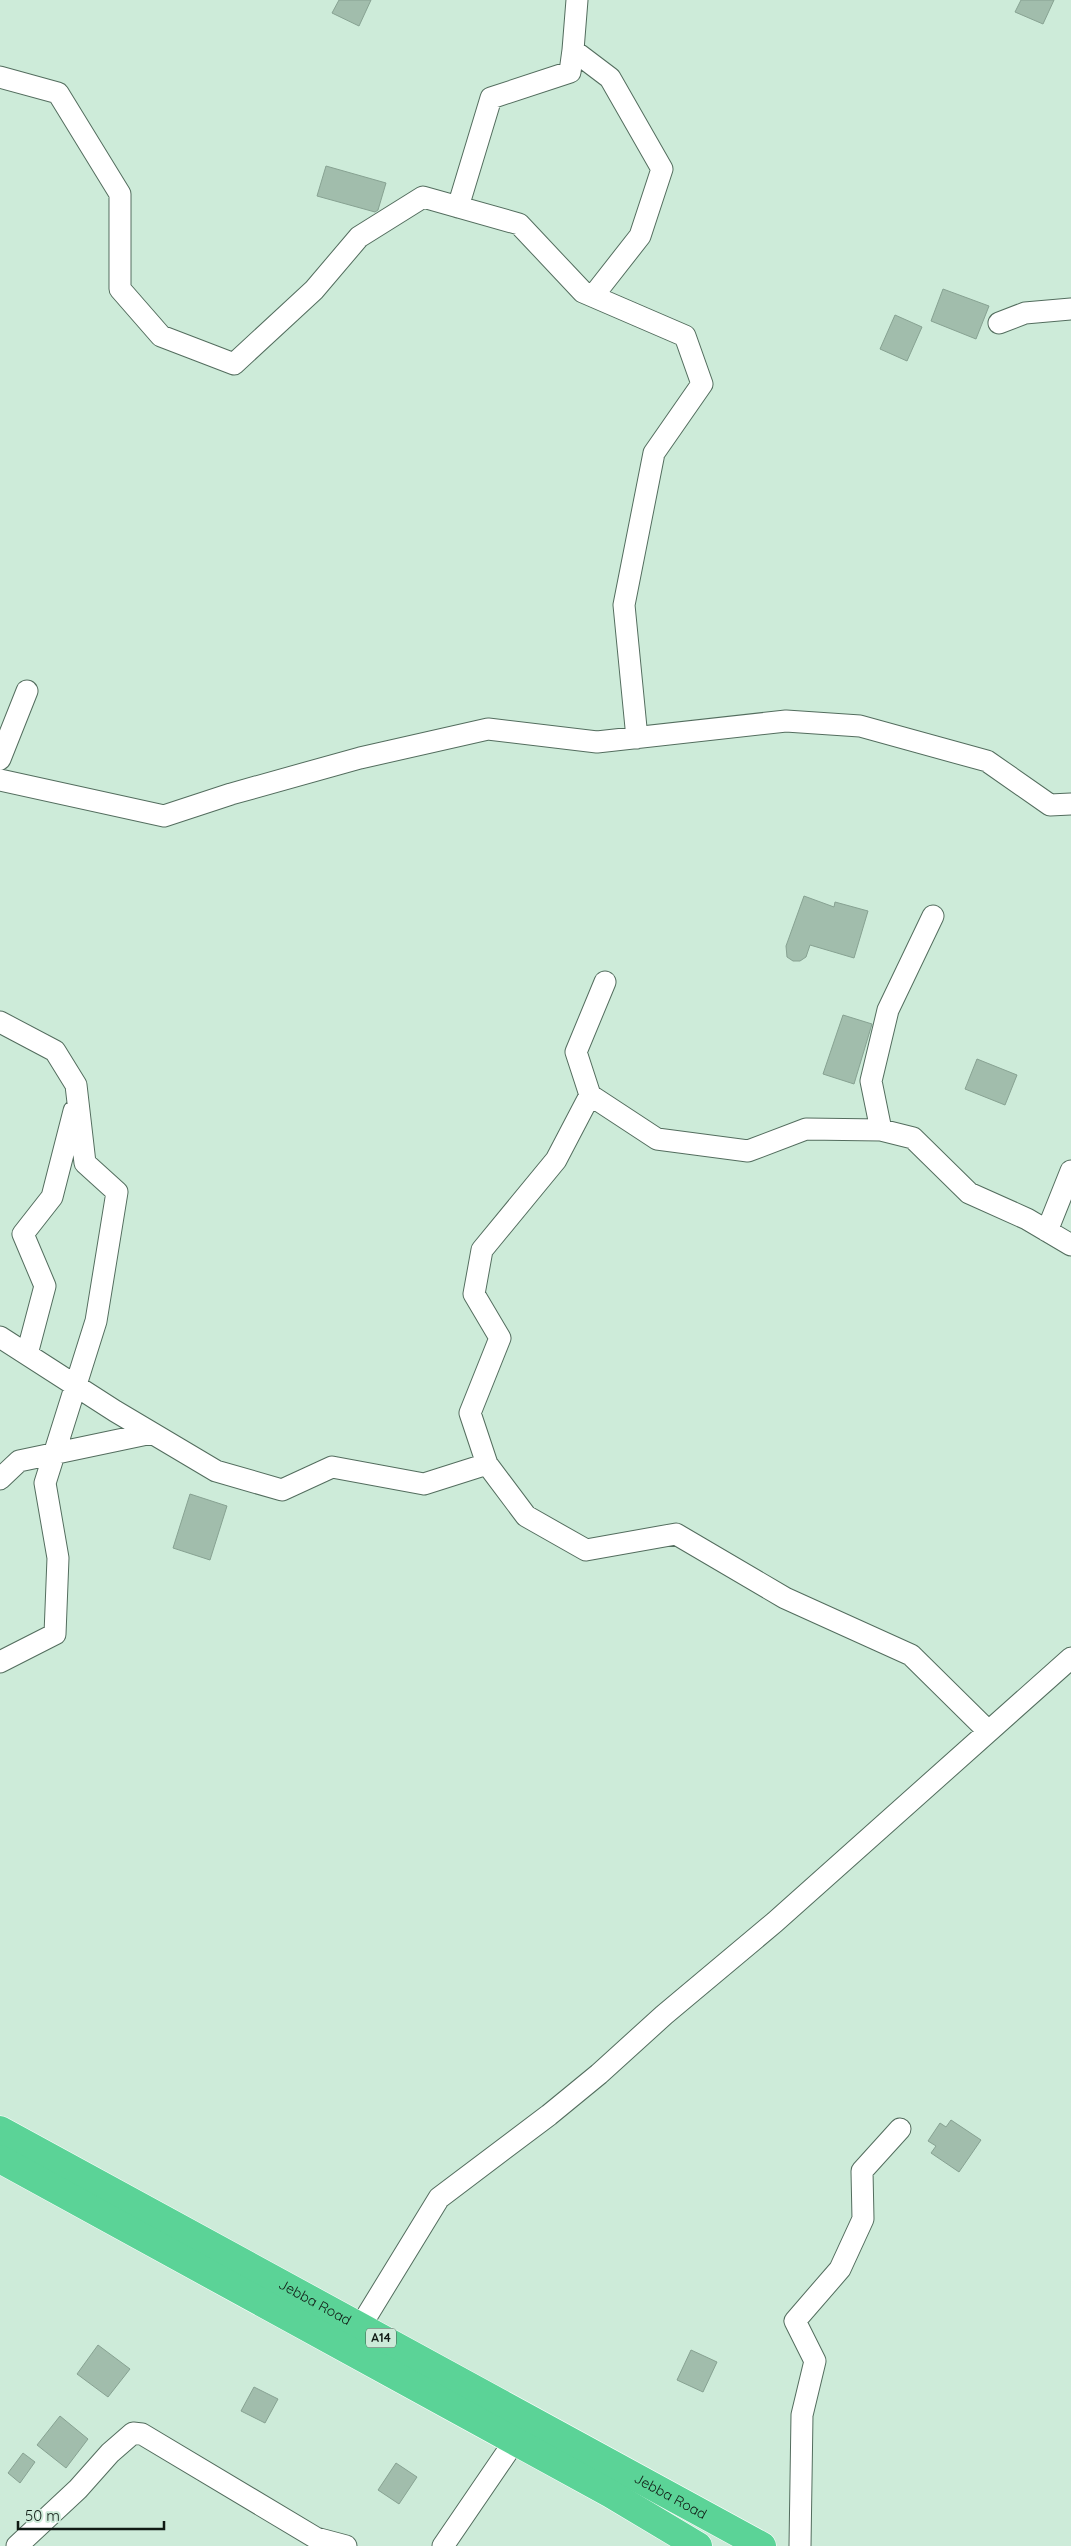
<svg xmlns="http://www.w3.org/2000/svg" width="1071" height="2546" viewBox="0 0 1071 2546" font-family="Quicksand,sans-serif">
  <style>
    .building { fill: #a1bdac; stroke: #87a292 }
    .lines { fill: none; stroke-linecap: round; stroke-linejoin: round }
    .minor-casing { stroke: #536d5e; stroke-width: 23 }
    .highway-casing { stroke: #fff; stroke-width: 29 }
    .minor { stroke: #fff; stroke-width: 21 }
    .highway { stroke: #5bd397; stroke-width: 28 }
    .labels { text-anchor: middle; stroke-width: 4; stroke-linejoin: round; paint-order: stroke }
    .shield { fill: #cdebd9; stroke: #49594f; stroke-width: 1 }
    .shield-label { font-size: 12px; font-weight: bold; fill: #101a14 }
    .street-label { font-size: 14px; fill: #101a14; stroke: #cdebd9 }
  </style>
  <rect width="100%" height="100%" fill="#cdebd9"/>
  <path class="building" d="M339 0H371L359 26 332 13Z
    M1021 0H1054L1043 24 1015 12Z
    M326 166 386 183 378 210 375 212 317 196Z
    M943 289 989 306 976 339 931 321Z
    M895 315 922 327 907 361 880 349Z
    M804 896 834 907 835 902 868 911 854 958 810 945 806 957 800 961H793L787 957 786 946Z
    M843 1015 872 1024 854 1084 823 1074Z
    M977 1059 1017 1075 1005 1105 965 1089Z
    M190 1494 227 1506 210 1560 173 1548Z
    M951 2120 981 2140 959 2172 931 2153 936 2146 928 2141 940 2123 946 2127Z
    M98 2345 130 2369 108 2397 77 2374Z
    M691 2350 717 2362 703 2392 677 2380Z
    M254 2387 278 2399 265 2423 241 2411Z
    M60 2416 88 2439 66 2468 37 2445Z
    M23 2453 35 2462 20 2483 8 2473Z
    M396 2463 417 2477 399 2504 378 2490Z"/>
  <g class="lines">
    <g class="minor-casing">
      <path id="minor" d="M577 0 573 50 610 78 662 169 640 236 593 296
        M0 77 58 93 120 194V289L161 336 234 364 314 290 359 237 423 197 519 224 583 292 685 336 702 384 654 453 624 605 637 738
        M458 207 491 98 570 72 573 50
        M999 323 1025 313 1071 309
        M0 759 27 691
        M0 780 164 816 231 794 360 758 488 729 597 742 786 721 860 726 987 761 1050 805 1071 804
        M605 982 576 1052 590 1095 657 1139 748 1151 806 1129 881 1130 913 1138 969 1193 1027 1219 1071 1245
        M0 1022 55 1051 76 1085 85 1163 117 1192 96 1321 45 1483 58 1558 55 1634 0 1662
        M881 1130 871 1081 888 1010 933 916
        M1047 1231 1071 1171
        M0 1337 115 1411 216 1471 282 1490 332 1467 424 1484 487 1464 470 1413 500 1338 474 1294 482 1250 556 1160 590 1095
        M27 1354 45 1286 23 1234 52 1197 74 1111
        M487 1464 526 1516 586 1550 676 1534 785 1598 911 1655 988 1731
        M0 1479 19 1461 152 1433
        M360 2327 439 2198 549 2115 599 2074 664 2015 775 1922 1071 1658
        M17 2546 78 2489 110 2453 133 2433 142 2434 316 2538 346 2546
        M443 2546 514 2442
        M800 2546 802 2415 815 2361 795 2321 840 2269 863 2219 862 2171 900 2129"/>
    </g>
    <g class="highway-casing">
      <g id="highway">
        <path id="s1" d="M0 2130 762 2546"/>
        <path d="M0 2159 611 2494 698 2546"/>
      </g>
    </g>
    <use href="#minor" class="minor"/>
    <use href="#highway" class="highway"/>
  </g>
  <g class="labels">
    <rect class="shield" x="366" y="2328.5" width="30" height="19" rx="4"/>
    <g class="shield-label">
      <text x="381" y="2342">A14</text>
    </g>
    <g class="street-label">
      <text dy="5" stroke="none"><textPath href="#s1" startOffset="359">Jebba Road</textPath></text>
      <text dy="5" stroke="none"><textPath href="#s1" startOffset="764">Jebba Road</textPath></text>
    </g>
  </g>
  <path d="M18 2521v8h146v-8" fill="none" stroke="#101a14" stroke-width="2.5"/>
  <text x="25" y="2521" font-size="15" fill="#101a14" stroke="#cdebd9" stroke-width="4" paint-order="stroke">50 m</text>
</svg>
